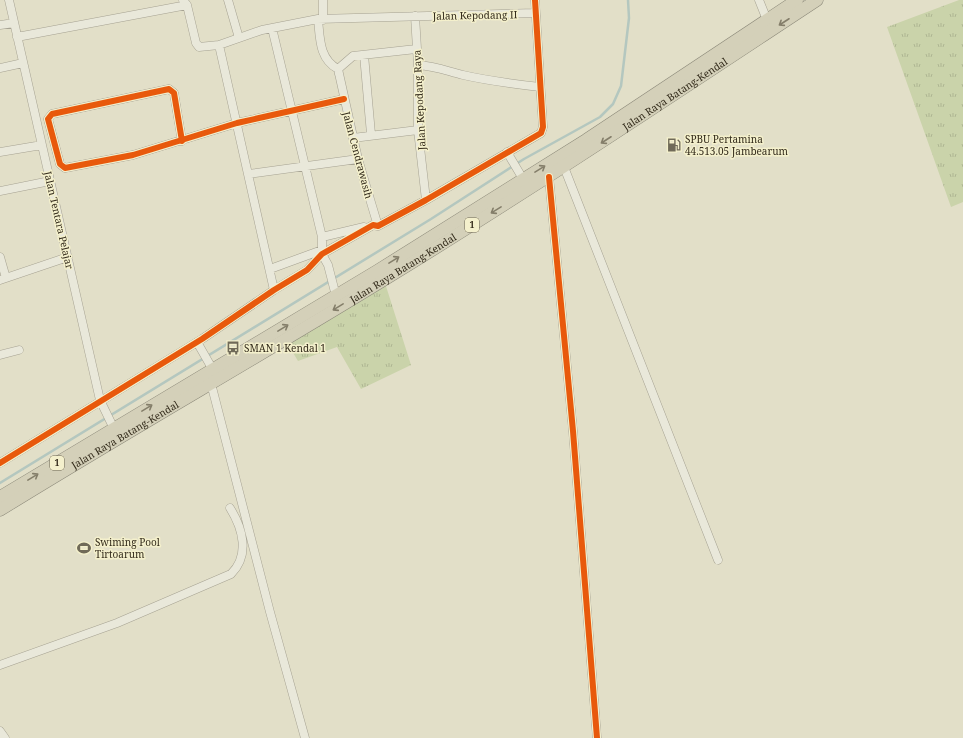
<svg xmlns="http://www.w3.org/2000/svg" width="963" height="738" viewBox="0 0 963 738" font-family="'Noto Serif',serif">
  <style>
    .grass { fill: url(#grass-tufts) }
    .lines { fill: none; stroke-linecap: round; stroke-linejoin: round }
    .stream { stroke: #b4c7bf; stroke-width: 2.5 }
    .minor-casing { stroke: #a6a292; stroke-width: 9 }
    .highway-casing { stroke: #8b8879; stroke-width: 13 }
    .minor { stroke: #e9e8da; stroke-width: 8 }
    .highway { stroke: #d4d0b9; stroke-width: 12 }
    .cycleway-casing { stroke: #f4f0cc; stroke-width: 8 }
    .cycleway { stroke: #e8590c; stroke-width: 6 }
    .oneway { stroke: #847e6a }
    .labels { text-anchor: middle; stroke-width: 3; stroke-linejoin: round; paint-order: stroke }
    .shield { fill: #f4f0cc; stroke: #6d6650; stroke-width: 1 }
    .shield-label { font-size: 9px; font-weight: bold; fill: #332b1b }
    .street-label { font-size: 10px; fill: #332b1b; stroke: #f4f0cc }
    .poi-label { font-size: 10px; fill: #332b1b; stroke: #f4f0cc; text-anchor: start }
  </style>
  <defs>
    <pattern id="grass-tufts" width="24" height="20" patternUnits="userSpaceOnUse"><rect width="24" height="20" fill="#cad3aa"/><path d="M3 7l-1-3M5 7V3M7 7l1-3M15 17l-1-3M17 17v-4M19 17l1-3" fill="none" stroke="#aeb592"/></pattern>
  </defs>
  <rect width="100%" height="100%" fill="#e2dfc8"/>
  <path class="grass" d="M959 0H963V202L951 207 887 27Z
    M385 283 411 365 361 389 337 347 298 361 286 341Z"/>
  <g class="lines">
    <path class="stream" d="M0 483 431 219 524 159 600 117 613 104 621 86 629 18 628 0"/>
    <g class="minor-casing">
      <path id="minor" d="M9 0 100 400 116 433
        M183 0 187 5 196 43 199 47 219 45 262 30 318 19 535 13
        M228 0 239 38
        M759 0 767 20
        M415 16 418 65V130L426 200
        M318 19C320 38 319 59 338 69L339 74
        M323 20V0
        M0 25 14 23
        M272 28 322 237V254L328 265 336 296
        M17 37 187 5
        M219 45 274 290
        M364 55 371 134
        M418 65C435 66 447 71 463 75 489 81 514 84 540 87
        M0 68 23 63
        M353 138 418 130
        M182 141 174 93 169 89 52 114 48 119 60 164 65 168 133 155 237 123 344 99
        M0 152 42 145
        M507 152 523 179
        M564 167 718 560
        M249 174 358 159
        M549 177 573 431 597 738
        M0 191 50 181
        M378 226 358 159 338 69 353 56 416 49
        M322 237 364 227
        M0 257 6 278
        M270 269 322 250
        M0 280 68 257
        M197 342 213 370
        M0 355 19 350
        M210 383 213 391 270 612 305 738
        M0 463 202 339 274 290 307 270 322 254 373 225 378 226 426 200 541 133 543 127 535 0
        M0 665 117 623 231 574C250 555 243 529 230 508
        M0 731 5 738"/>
    </g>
    <g class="highway-casing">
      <g id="highway">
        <path d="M0 497 377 271 586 140 797 0"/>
        <path id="s1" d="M0 510C126 432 255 359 382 281 529 191 673 95 817 0"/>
      </g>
    </g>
    <use href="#minor" class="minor"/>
    <use href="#highway" class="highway"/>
    <g class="cycleway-casing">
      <path id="cycleway" d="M182 141 174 93 169 89 52 114 48 119 60 164 65 168 133 155 237 123 344 99
        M549 177 573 431 597 738
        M0 463 202 339 274 290 307 270 322 254 373 225 378 226 426 200 541 133 543 127 535 0"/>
    </g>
    <use href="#cycleway" class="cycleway"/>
  </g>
  <defs><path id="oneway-shaft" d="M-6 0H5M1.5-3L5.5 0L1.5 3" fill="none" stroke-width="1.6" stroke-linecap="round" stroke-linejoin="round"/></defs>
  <g class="oneway">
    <use href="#oneway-shaft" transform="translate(784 22) rotate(147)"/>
    <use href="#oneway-shaft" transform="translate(606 140) rotate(147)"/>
    <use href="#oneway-shaft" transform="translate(540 169) rotate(-32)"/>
    <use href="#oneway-shaft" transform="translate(496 210) rotate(148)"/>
    <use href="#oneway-shaft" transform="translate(394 260) rotate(-32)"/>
    <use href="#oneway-shaft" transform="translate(338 307) rotate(149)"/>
    <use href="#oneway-shaft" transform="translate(283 328) rotate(-31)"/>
    <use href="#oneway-shaft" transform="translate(147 408) rotate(-31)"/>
    <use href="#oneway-shaft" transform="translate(33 477) rotate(-31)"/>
  </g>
  <defs>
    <g id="fuel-bare" transform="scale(1.08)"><path d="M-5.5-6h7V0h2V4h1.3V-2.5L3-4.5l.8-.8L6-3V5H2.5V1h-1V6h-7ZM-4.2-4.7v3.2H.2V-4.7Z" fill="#706a58" stroke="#f4f0cc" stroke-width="2.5" paint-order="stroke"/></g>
    <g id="bus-bare" transform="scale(1.08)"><path d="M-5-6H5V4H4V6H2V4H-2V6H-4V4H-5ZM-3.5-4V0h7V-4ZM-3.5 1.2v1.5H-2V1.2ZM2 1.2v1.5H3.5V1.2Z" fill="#706a58" stroke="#f4f0cc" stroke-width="2.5" paint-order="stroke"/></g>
    <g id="stadium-bare" transform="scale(1.08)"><path d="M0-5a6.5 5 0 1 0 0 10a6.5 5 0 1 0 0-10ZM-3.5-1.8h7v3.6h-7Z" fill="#706a58" stroke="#f4f0cc" stroke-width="2.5" paint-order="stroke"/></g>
  </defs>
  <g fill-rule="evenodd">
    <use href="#fuel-bare" x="674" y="145"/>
    <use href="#bus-bare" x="233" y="348"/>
    <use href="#stadium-bare" x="84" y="548"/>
  </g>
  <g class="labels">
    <g class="shield">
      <rect x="465" y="218" width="14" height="14" rx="3"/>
      <rect x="50" y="456" width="14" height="14" rx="3"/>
    </g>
    <g class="shield-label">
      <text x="472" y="228">1</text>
      <text x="57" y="466">1</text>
    </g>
    <g class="street-label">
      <text transform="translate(475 15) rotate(-1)" y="4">Jalan Kepodang II</text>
      <text dy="4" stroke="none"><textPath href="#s1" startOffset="793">Jalan Raya Batang-Kendal</textPath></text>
      <text transform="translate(419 100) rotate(-93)" y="4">Jalan Kepodang Raya</text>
      <text transform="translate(358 155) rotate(75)" y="4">Jalan Cendrawasih</text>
      <text transform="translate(59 220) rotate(77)" y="4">Jalan Tentara Pelajar</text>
      <text dy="4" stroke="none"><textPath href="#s1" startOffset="470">Jalan Raya Batang-Kendal</textPath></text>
      <text dy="4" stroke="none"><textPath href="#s1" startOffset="146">Jalan Raya Batang-Kendal</textPath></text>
    </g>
    <g class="poi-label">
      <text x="685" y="143">SPBU Pertamina<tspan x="685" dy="12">44.513.05 Jambearum</tspan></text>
      <text x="244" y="352">SMAN 1 Kendal 1</text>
      <text x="95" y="546">Swiming Pool<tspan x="95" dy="12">Tirtoarum</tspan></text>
    </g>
  </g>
</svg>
